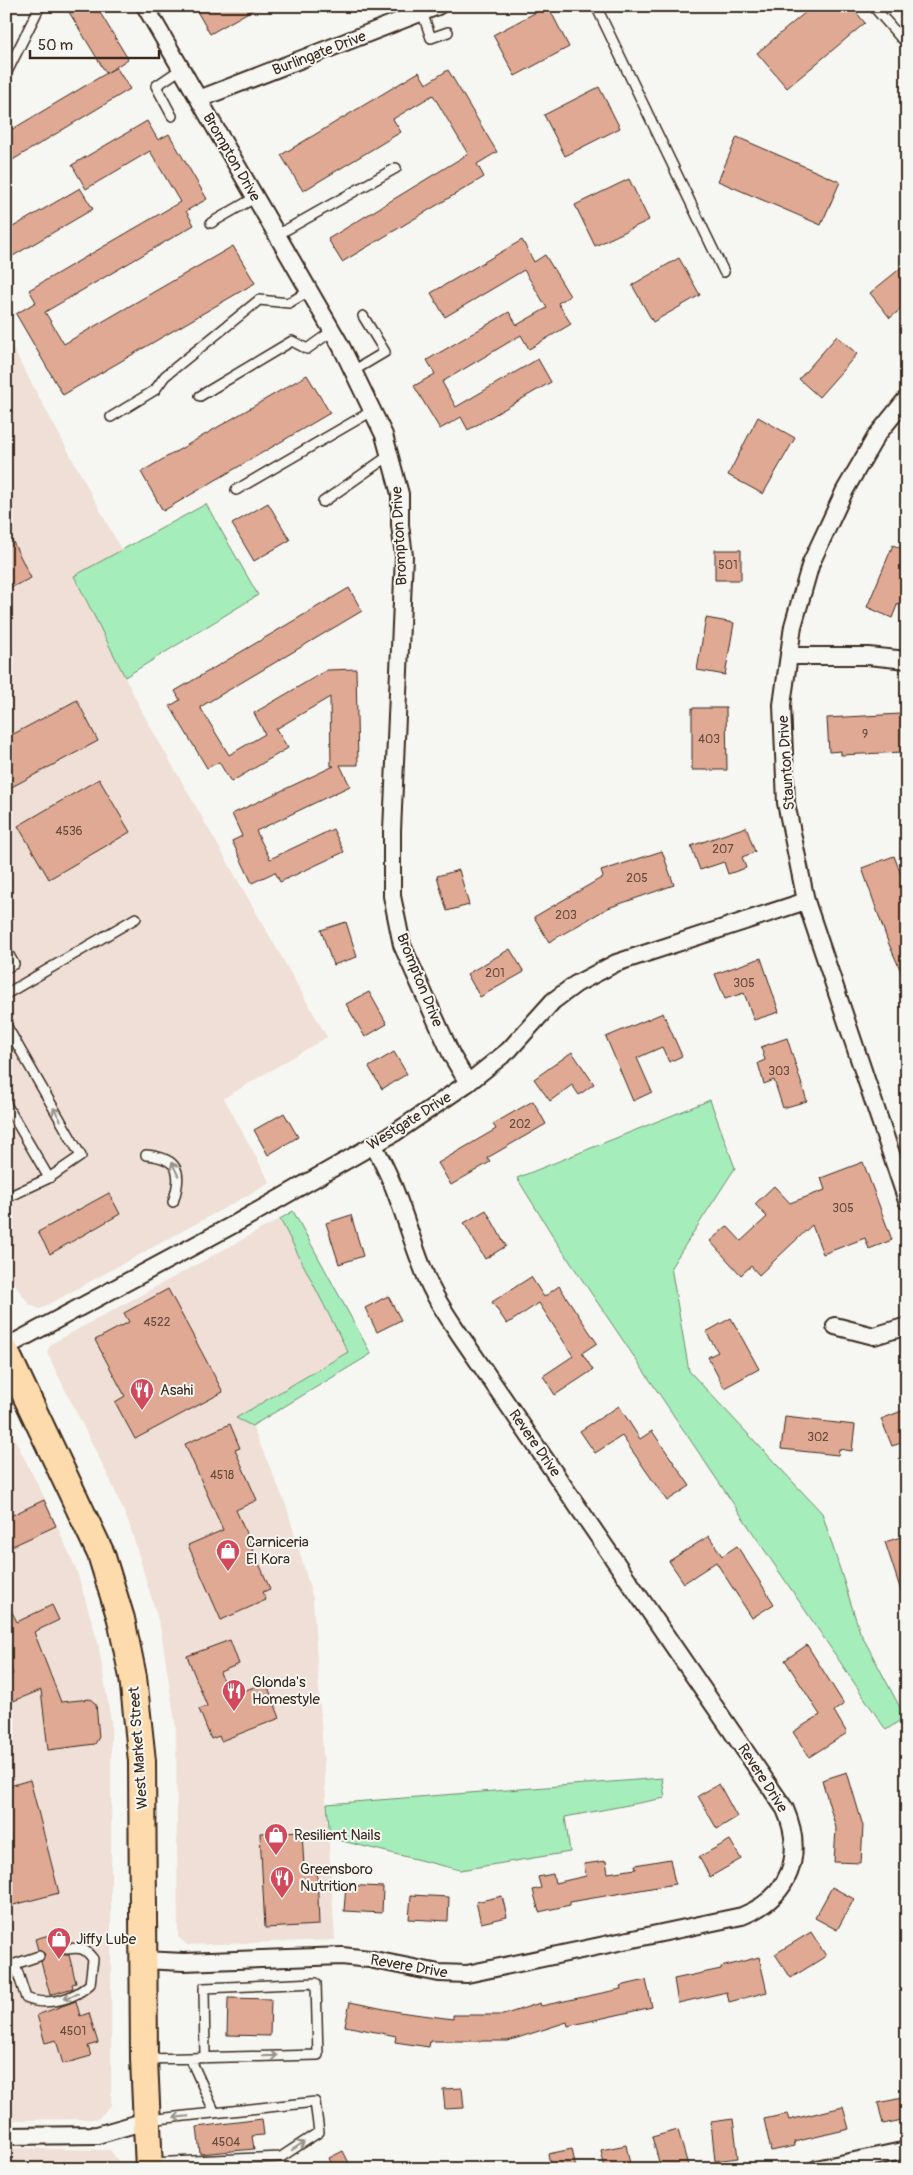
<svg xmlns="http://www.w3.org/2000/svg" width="913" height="2175" viewBox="0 0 913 2175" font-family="Pangolin,sans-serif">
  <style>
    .built { fill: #efdfd6 }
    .green { fill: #a5edbb; stroke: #708c6c }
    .building { fill: #dfa994; stroke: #3b2a1e }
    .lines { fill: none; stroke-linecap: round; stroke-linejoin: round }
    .service-casing { stroke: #3b2a1e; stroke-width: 12 }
    .minor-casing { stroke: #3b2a1e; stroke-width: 20 }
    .primary-casing { stroke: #3b2a1e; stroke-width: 30 }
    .service { stroke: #f6f6f2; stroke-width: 9 }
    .minor { stroke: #f6f6f2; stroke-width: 16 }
    .primary { stroke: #fedbac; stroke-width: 26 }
    .oneway { stroke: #989088 }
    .labels { text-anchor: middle; stroke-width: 4; stroke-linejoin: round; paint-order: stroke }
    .number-label { font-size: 12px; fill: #644a3c }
    .street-label { font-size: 15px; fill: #3b2a1e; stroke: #f6f6f2 }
    .poi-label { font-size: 15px; fill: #3b2a1e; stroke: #f6f6f2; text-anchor: start }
  </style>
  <rect width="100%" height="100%" fill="#f6f6f2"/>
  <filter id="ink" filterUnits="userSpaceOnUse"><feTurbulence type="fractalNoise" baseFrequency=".02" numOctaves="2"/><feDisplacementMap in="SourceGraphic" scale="10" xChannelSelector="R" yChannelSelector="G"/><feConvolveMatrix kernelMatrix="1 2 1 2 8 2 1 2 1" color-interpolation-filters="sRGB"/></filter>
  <g filter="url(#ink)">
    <path class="built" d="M6 336 122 551 74 577 146 719 327 1037 224 1098 270 1183 40 1309 30 1305 18 1289 6 1266Z
      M280 1219 348 1352 236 1418 252 1426 286 1505 313 1599 335 1940 187 1945 178 1937 176 1728 161 1630 130 1526 112 1484 47 1353 51 1344Z
      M6 1422 45 1499 76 1569 98 1642 111 1722V2105L98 2119 6 2120Z
      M6 2148 110 2150 118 2161V2169H6Z"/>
    <path class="green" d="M206 504 258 595 125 677 74 576Z
      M710 1100 735 1168 671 1267 689 1371 822 1513 860 1632 905 1717 886 1730 556 1241 517 1178Z
      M293 1211 371 1354 252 1426 236 1418 348 1352 280 1219Z
      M662 1778 665 1798 565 1817 570 1852 460 1870 330 1838 327 1804Z"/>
    <path class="building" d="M79 6H96L128 59 116 67 130 89 6 164V133L115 68 106 73 69 12Z
      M194 6H259L210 34Z
      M548 6 569 47 515 76 493 35Z
      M813 6H851L865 23 787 88 757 53Z
      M448 70 497 152 477 164 484 177 342 262 328 239 468 154 433 95 393 119 401 132 303 191 281 155 419 72 426 84Z
      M599 87 620 128 565 156 544 115Z
      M147 121 158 140 169 134 207 199 186 211 194 225 45 312 64 344 233 246 255 283 63 395 16 314 36 302 29 290 180 202 150 151 86 189 72 165Z
      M737 137 840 182 821 225 718 181Z
      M629 179 649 220 595 246 575 205Z
      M80 188 93 209 6 260V231Z
      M522 240 534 262 545 255 570 296 558 303 571 324 529 349 521 335 442 382 456 407 538 359 551 382 468 430 461 417 440 429 414 386 435 374 427 360 509 312 517 325 547 308 524 270 445 317 431 293Z
      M679 258 700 295 653 322 632 285Z
      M907 263V304L890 318 870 293Z
      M837 336 857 354 819 397 799 379Z
      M307 375 330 413 163 511 141 472Z
      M758 417 795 438 763 494 728 475Z
      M268 503 290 540 254 561 232 524Z
      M6 528 31 578 6 590Z
      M893 545 907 551V606L898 603 892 618 867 607Z
      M715 550H741V580H715Z
      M349 588 362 611 200 707 229 755 265 734 254 713 327 670 356 669 358 765H340L350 786 256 831 270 859 333 829 344 852 280 882 275 872 252 883 232 841 242 836 232 814 334 766H331L330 697 276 729 288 748 231 782 219 762 207 768 170 706 180 700 175 691Z
      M706 618 734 623 725 675 697 670Z
      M77 700 98 741 6 790V738Z
      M692 708H726L727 770H692Z
      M901 714 903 752 841 755V751L829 752 827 718Z
      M99 779 130 832 49 879 18 826Z
      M746 827 755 852 742 857 746 868 728 874 724 862 700 870 691 846Z
      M662 851 674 885 608 908 549 942 534 917 603 877 601 871Z
      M894 856 907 890V985L888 942 862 868Z
      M459 870 469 905 447 911 437 876Z
      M346 922 357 957 333 965 321 930Z
      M510 949 524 972 480 997 467 974Z
      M761 958 779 1012 754 1020 744 993 725 999 715 974Z
      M369 992 387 1024 365 1037 346 1004Z
      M663 1013 682 1056 669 1062 662 1047 637 1058 652 1092 633 1101 606 1037Z
      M787 1038 807 1101 783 1108 774 1080 764 1084 758 1063 765 1060 761 1047Z
      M394 1052 407 1074 382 1089 369 1067Z
      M572 1052 594 1084 579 1095 572 1085 550 1101 534 1079Z
      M533 1101 546 1124 487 1158 490 1162 451 1185 438 1163 496 1129 493 1124Z
      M284 1113 298 1137 268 1155 254 1130Z
      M863 1162 892 1240 869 1249 865 1238 823 1254 812 1225 759 1275 751 1266 741 1275 710 1241 727 1226 741 1241 767 1217 755 1204 774 1186 790 1203 825 1190 821 1178Z
      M109 1193 120 1214 50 1254 38 1232Z
      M486 1210 506 1246 485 1259 464 1223Z
      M351 1215 363 1256 339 1264 326 1223Z
      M531 1277 544 1297 559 1286 597 1343 582 1353 593 1370 555 1395 543 1376 573 1356 539 1303 507 1324 492 1302Z
      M168 1289 223 1392 135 1439 115 1402 125 1396 95 1340 129 1322 124 1313Z
      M388 1296 401 1320 377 1332 365 1308Z
      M731 1318 759 1369 724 1388 708 1357 718 1352 706 1332Z
      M619 1406 640 1439 652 1431 690 1486 667 1501 622 1436 595 1453 580 1431Z
      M907 1409V1441L892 1446 881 1419Z
      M785 1417 855 1425 852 1451 839 1449 838 1455 781 1449Z
      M230 1424 240 1448 235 1450 257 1500 236 1510 270 1589 263 1592 266 1600 221 1620 188 1545 223 1530 185 1444Z
      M44 1500 56 1526 6 1549V1518Z
      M907 1535V1600H904L885 1542Z
      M709 1536 722 1556 737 1546 774 1604 752 1618 716 1562 684 1583 669 1561Z
      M6 1600 17 1622 52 1605 59 1620 34 1632 61 1702 90 1699 96 1704 99 1737 95 1744 48 1750 41 1690 6 1704V1677L13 1674 6 1657Z
      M230 1640 239 1664 220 1672 229 1697 266 1682 280 1718 221 1741 219 1736 211 1739 199 1709 207 1706 187 1656Z
      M807 1645 844 1704 834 1711 847 1733 809 1757 793 1732 820 1715 785 1660Z
      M847 1772 863 1826 861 1863 834 1862 836 1828 822 1780Z
      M30 1780 59 1893 6 1907V1787Z
      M719 1784 737 1817 717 1829 698 1796Z
      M302 1831 304 1868H317L319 1925 265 1928 260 1833Z
      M730 1840 741 1859 710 1877 699 1857Z
      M670 1859 675 1884 570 1902V1905L539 1912 533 1890 541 1888 538 1877 553 1874 555 1883 586 1876 584 1864 606 1861 608 1873 636 1869 635 1865Z
      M346 1885 383 1887 382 1913 344 1911Z
      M832 1887 854 1899 837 1930 815 1918Z
      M411 1895 449 1897 448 1921 409 1919Z
      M502 1896 507 1917 481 1923 476 1902Z
      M63 1931 66 1943 61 1946V1950L64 1955H69L76 1983 72 1984 73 1988 50 1995 41 1962 45 1954 38 1950 35 1939Z
      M811 1932 826 1956 791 1978 775 1954Z
      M759 1957 767 1992 729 2002 727 1992 678 2003 674 1979 721 1969V1967Z
      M646 1980 652 2007 568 2026 567 2022 508 2041H430L429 2047 395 2042 396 2036 345 2026 350 2002 399 2012 453 2019V2015H503L540 2003 541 2006 621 1989 620 1986Z
      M228 1998 271 1999 270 2036 227 2035Z
      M76 2001 80 2016 89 2013 98 2043 88 2046 91 2056 63 2064 56 2040 45 2043 37 2015Z
      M462 2088 464 2108 445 2109 443 2089Z
      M907 2097V2119L883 2124 878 2103Z
      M843 2107 849 2129 794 2142 795 2146 771 2151 764 2119 787 2114 789 2120Z
      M262 2119 264 2135 252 2136 254 2149 200 2154 197 2127Z
      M733 2119 738 2158 715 2161 711 2122Z
      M678 2130 689 2169H661L652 2137Z
      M626 2145 631 2169H605L601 2150Z
      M572 2149 576 2169H551L548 2154Z
      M343 2151 352 2169H334L329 2158Z"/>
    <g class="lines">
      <g class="service-casing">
        <path id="service" d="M596 6 724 272
          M873 6 901 38
          M422 12 431 38 448 32
          M6 74 40 6
          M172 116 156 86 181 69
          M211 223 256 197
          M277 235 396 168
          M353 371 385 352 363 316
          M200 396 292 341 307 349 332 331
          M111 417 155 390 165 376 259 300 289 303 309 291
          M236 490 372 411
          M323 502 390 455
          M6 950 14 964 6 968
          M6 994 136 918
          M6 1025 81 1156 49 1178 6 1198
          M6 1104 49 1178
          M146 1155C179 1158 183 1172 173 1202
          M39 1956 15 1964 26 1998C47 2007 74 1999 90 1984L93 1959C85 1948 80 1947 67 1949
          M190 2058 215 2113
          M147 2059 318 2055 316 1983 204 1988 205 2058
          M148 2120 315 2102 319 2132 281 2157 151 2163"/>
      </g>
      <g class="minor-casing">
        <path id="minor" d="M145 6 341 346 384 435 400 494V525L404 556 392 831V896L402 945 452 1056 468 1083
          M199 99 438 6
          M907 398 877 435 845 490 811 563 793 626 782 705 786 803 806 901 907 1201
          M791 656H868L907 660
          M835 1326 874 1336 907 1326
          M6 1347 240 1221 396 1132 468 1083 509 1050 553 1001 576 984 616 963 806 901
          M143 1960 184 1962 342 1956 369 1959 439 1973 467 1974 742 1916C790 1897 805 1855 785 1809L460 1335C448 1317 435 1299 427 1279 408 1234 399 1188 373 1145
          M6 2136 97 2135 146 2121
          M816 2169 907 2150"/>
      </g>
      <g class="primary-casing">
        <path id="primary" d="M6 1353 101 1554 121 1619 133 1677 142 1761 144 2059 149 2169"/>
      </g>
      <use href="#service" class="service"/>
      <use href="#minor" class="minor"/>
      <use href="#primary" class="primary"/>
    </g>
    <defs><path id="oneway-shaft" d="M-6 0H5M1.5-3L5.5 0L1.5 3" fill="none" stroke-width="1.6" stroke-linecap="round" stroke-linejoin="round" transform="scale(1.25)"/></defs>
    <g class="oneway">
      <use href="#oneway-shaft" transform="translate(57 1114) rotate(-120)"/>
      <use href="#oneway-shaft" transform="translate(175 1169) rotate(-116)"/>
      <use href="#oneway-shaft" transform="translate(71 1996) rotate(162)"/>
      <use href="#oneway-shaft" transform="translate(270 2056) rotate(-2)"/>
      <use href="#oneway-shaft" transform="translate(181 2117) rotate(174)"/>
      <use href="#oneway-shaft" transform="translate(298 2146) rotate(-34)"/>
    </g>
  </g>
  <defs>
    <g id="restaurant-pin" transform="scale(1.25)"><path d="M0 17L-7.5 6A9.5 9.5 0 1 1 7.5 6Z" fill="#d1495b" stroke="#f6f6f2"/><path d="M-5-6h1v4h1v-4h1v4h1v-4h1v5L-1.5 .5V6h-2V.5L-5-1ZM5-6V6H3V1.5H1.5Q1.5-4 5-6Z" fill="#fff"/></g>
    <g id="shop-pin" transform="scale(1.25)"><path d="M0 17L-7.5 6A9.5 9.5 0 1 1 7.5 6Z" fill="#d1495b" stroke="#f6f6f2"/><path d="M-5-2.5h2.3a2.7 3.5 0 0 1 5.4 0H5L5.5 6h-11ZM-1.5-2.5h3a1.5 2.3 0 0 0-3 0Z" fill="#fff"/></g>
  </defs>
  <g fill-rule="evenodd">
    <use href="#restaurant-pin" x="142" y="1390"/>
    <use href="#shop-pin" x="228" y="1551"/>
    <use href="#restaurant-pin" x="234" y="1691"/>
    <use href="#shop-pin" x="276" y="1835"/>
    <use href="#restaurant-pin" x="282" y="1878"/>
    <use href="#shop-pin" x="59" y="1939"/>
  </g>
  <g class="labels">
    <g class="number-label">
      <text x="728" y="569">501</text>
      <text x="865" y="738">9</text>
      <text x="709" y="743">403</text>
      <text x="69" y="835">4536</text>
      <text x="723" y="853">207</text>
      <text x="637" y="882">205</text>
      <text x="566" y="919">203</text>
      <text x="495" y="977">201</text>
      <text x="744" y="987">305</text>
      <text x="779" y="1075">303</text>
      <text x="520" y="1128">202</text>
      <text x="843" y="1212">305</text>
      <text x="157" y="1326">4522</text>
      <text x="818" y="1441">302</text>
      <text x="222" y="1479">4518</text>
      <text x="73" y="2035">4501</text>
      <text x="226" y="2146">4504</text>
    </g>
    <g class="street-label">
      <text transform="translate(319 53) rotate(-21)" y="5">Burlingate Drive</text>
      <text transform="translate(232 157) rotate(60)" y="5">Brompton Drive</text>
      <text transform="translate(399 536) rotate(-93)" y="5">Brompton Drive</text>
      <text transform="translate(786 763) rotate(-94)" y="5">Staunton Drive</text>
      <text transform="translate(420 980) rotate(68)" y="5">Brompton Drive</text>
      <text transform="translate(409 1121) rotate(-32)" y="5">Westgate Drive</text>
      <text transform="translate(535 1443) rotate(55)" y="5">Revere Drive</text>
      <text transform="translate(138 1748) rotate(-94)" y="5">West Market Street</text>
      <text transform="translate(763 1778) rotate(57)" y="5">Revere Drive</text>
      <text transform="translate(409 1966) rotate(10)" y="5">Revere Drive</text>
    </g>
    <g class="poi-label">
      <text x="160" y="1395">Asahi</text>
      <text x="246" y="1547">Carniceria<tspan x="246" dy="17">El Kora</tspan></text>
      <text x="252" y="1687">Glonda's<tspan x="252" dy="17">Homestyle</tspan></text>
      <text x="294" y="1840">Resilient Nails</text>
      <text x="300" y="1874">Greensboro<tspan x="300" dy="17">Nutrition</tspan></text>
      <text x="76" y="1944">Jiffy Lube</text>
    </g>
  </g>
  <rect width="913" height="2175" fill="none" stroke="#f6f6f2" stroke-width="25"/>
  <rect x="12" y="12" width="888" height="2150" fill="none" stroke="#3b2a1e" stroke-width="2" filter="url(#ink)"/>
  <path d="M30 50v8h129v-8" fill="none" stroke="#3b2a1e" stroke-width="2.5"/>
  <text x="38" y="50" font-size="15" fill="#3b2a1e" stroke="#f6f6f2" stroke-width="4" paint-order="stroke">50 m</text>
</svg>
